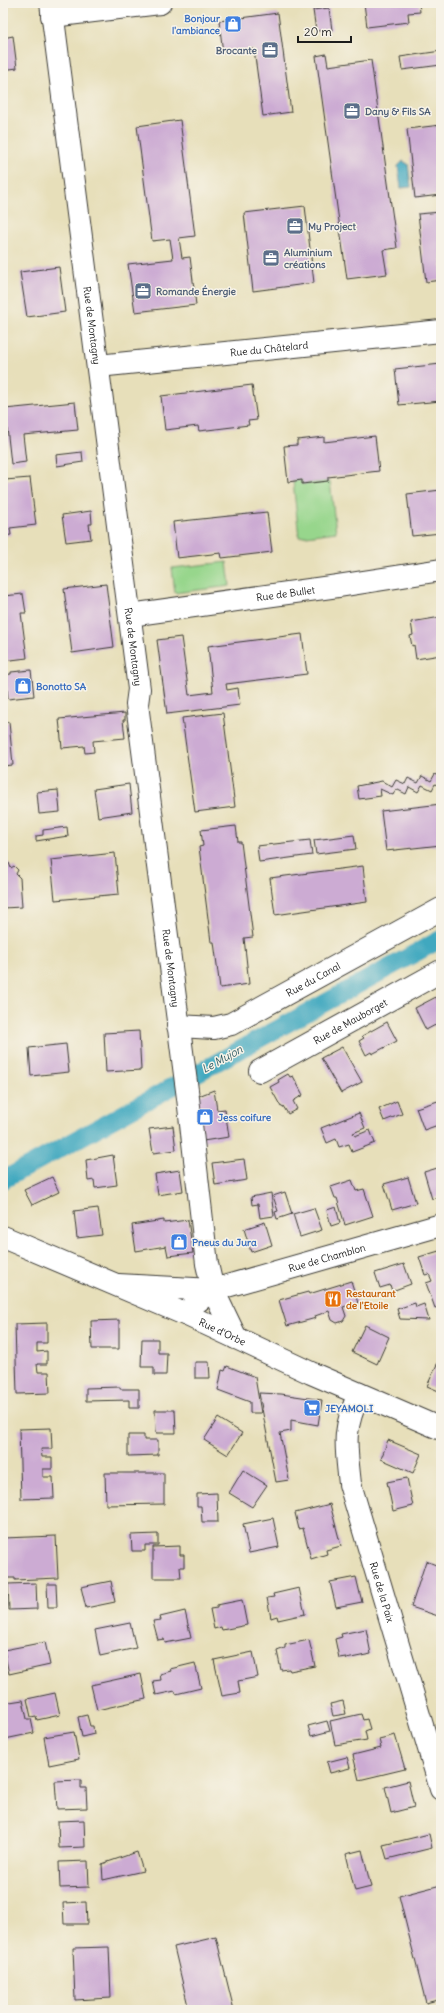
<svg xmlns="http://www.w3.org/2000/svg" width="444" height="2013" viewBox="0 0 444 2013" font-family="Delius,sans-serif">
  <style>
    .green { fill: #97d68c; stroke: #5a7954 }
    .water { fill: #3fa8bf; stroke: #2e626e }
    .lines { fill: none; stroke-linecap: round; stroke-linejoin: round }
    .canal { stroke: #3fa8bf; stroke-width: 18 }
    .building { fill: #ccabd3 }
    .minor-casing { stroke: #3a3934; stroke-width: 24 }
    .major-casing { stroke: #3a3934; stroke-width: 24 }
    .minor { stroke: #fff; stroke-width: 22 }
    .major { stroke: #fff; stroke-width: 22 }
    .labels { text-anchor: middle; stroke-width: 3; stroke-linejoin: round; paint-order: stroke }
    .shop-label { font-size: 10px; font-weight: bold; fill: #366cbe; stroke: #f7f3e8; text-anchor: start }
    .service-label { font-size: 10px; font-weight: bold; fill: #4e5e75; stroke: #f7f3e8; text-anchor: start }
    .street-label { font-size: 10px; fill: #1c1c1c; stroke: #f7f3e8 }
    .food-label { font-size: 10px; font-weight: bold; fill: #c56008; stroke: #f7f3e8; text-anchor: start }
    .water-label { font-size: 11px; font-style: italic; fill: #2c5b65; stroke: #f7f3e8 }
  </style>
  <rect width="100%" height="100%" fill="#f7f3e8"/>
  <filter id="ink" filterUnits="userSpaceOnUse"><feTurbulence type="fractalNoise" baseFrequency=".025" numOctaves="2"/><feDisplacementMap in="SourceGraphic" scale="8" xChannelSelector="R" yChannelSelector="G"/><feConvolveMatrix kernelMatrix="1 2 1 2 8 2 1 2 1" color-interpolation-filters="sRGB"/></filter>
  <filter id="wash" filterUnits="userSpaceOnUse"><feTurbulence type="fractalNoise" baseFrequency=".012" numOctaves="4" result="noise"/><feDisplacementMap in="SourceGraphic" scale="16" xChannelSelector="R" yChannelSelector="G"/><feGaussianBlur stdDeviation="0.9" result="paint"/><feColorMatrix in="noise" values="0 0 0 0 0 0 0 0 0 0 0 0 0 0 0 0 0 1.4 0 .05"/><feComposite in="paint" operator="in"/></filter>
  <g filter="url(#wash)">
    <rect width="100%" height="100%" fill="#e7dfba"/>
    <path class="green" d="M302 480V484L330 481 336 532 299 537 293 481Z
      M227 562 230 586 175 593 172 568Z"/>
    <path class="water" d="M403 161 408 164 411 187 401 188 398 166Z"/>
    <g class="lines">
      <path class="canal" d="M3 1180 441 939"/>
    </g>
    <g id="blocks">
      <path class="building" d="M364 3H419L420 12 408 13 409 22 367 27Z
        M329 8 332 30 316 31 313 10Z
        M278 13 291 112 263 116 254 49 223 53 219 21Z
        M13 36 17 68 3 70V38Z
        M441 51V65L402 70 400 57Z
        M326 54 328 66 371 60 397 248 383 250 387 274 347 279 316 56Z
        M180 120 195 236 179 238 182 258 190 257 196 305 135 312 128 264 173 259 170 239 152 241 137 126Z
        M441 125V195L415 198 407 129Z
        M305 206 314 283 253 291 244 213Z
        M441 212V280L426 282 418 214Z
        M59 267 65 312 27 317 20 272Z
        M441 364V401L399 405 395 369Z
        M252 385 257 420 248 421 249 425 199 431 198 426 165 430 161 396Z
        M75 402 78 430 23 435 26 462 11 464 5 409Z
        M375 436 379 471 328 477V481L302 484V480L288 482 284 446 297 445V440L324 437V442Z
        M82 452 83 462 57 466 56 455Z
        M5 475V480L30 478 36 525 10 528 11 535 3 536V476Z
        M441 490V533L412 536 407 494Z
        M91 511 92 524H89L91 539 66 542 62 515Z
        M267 512 272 552 222 558 221 553 177 558 173 522Z
        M106 584 114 647 72 653 64 589Z
        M23 594 26 613H21L27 658 3 661V596Z
        M441 617V655L416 659 414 645 412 646 410 636 413 635 411 622Z
        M302 634 307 674 226 684 227 690 238 688 240 705 167 714 157 640 181 637 189 695 213 692 208 646Z
        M31 670 34 696 8 699 7 687H3V675L11 674V672Z
        M125 713V720H123L125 738 93 741 94 752 85 753 84 746 62 748 59 719Z
        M223 713 235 807 195 812 182 718Z
        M9 722 13 765 3 766V723Z
        M435 774 441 777V787L435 784 432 790 422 785 418 792 409 787 406 794 396 789 393 795 380 789 381 796 359 799 357 786 382 781 392 787 396 780 405 784 408 778 418 783 422 776 431 781Z
        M129 784 132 812 98 817 94 789Z
        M58 790 60 812 39 814 37 792Z
        M441 804V845L386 851 381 811Z
        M236 826 238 842H241L253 937 244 938 249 984 220 988 214 942H211L199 847 203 846 201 830Z
        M67 827 68 836 36 841V836L43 835V830Z
        M354 835 356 849 316 854 314 840Z
        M310 840 312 855 259 862 257 846Z
        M115 853 119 894 55 900 51 860Z
        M3 863H9L11 868 14 866 18 870 16 874 20 878 22 907 3 908Z
        M363 866 367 902 275 915 270 878Z
        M436 997 441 1007V1022L426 1030 415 1008Z
        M387 1022 397 1041 372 1054 371 1052 366 1055 359 1041 364 1038 362 1036Z
        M139 1031 141 1070 106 1072 104 1033Z
        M66 1044 69 1072 31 1076 29 1048Z
        M342 1047 362 1082 341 1093 321 1058Z
        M288 1074 290 1077 293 1076 303 1095 293 1101 297 1109 288 1114 283 1106 281 1107 270 1087 279 1082 278 1080Z
        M214 1090 217 1110 225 1109 229 1137 203 1141 196 1097Z
        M441 1100V1124L424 1130 416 1108Z
        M397 1101 402 1114 384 1121 379 1109Z
        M359 1113 365 1128 353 1133 355 1136 370 1130 375 1143 352 1152 349 1144 339 1147 336 1139 327 1143 321 1128Z
        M173 1126 176 1150 153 1153 149 1129Z
        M113 1155 117 1185 95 1188 94 1180 88 1181 86 1160Z
        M244 1159 247 1180 215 1185 212 1163Z
        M441 1167V1196L432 1199 424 1172Z
        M180 1170 183 1191 158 1195 155 1174Z
        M52 1177 59 1192 32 1205 24 1190Z
        M408 1177 416 1203 392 1210 384 1184Z
        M352 1180 356 1191 364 1189 373 1216 345 1225 337 1198H335L331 1187Z
        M285 1192 292 1214 277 1219 275 1212 278 1211 273 1196Z
        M271 1193 274 1216 260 1218 258 1204 252 1205 251 1197Z
        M336 1207 340 1223 331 1226 327 1210Z
        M98 1208 102 1235 77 1238 74 1211Z
        M314 1208 322 1230 300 1237 293 1214Z
        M164 1220V1223L188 1220 193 1253 168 1256 166 1246 136 1251 132 1225Z
        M265 1222 272 1245 251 1252 244 1229Z
        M439 1251 441 1256V1306L435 1308 426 1283 432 1281 429 1274 425 1275 419 1257Z
        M404 1264 411 1284 392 1291 390 1285 380 1288 375 1273Z
        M351 1281 358 1303 343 1307 346 1316 343 1321 337 1323 332 1320 329 1311 315 1316 316 1318 287 1326 279 1300 308 1292 309 1294Z
        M415 1303 416 1307 424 1304 429 1320 400 1319 397 1309Z
        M119 1320V1349H92L91 1321Z
        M47 1323V1343H37V1352L47 1351V1364H37L38 1372H49L50 1393 17 1394 15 1324Z
        M365 1325 389 1337 377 1364 352 1352Z
        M142 1339H158V1353H167L166 1375H154V1367H141Z
        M439 1360 441 1361V1392L427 1386Z
        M195 1362H209L210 1378H195Z
        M227 1366 255 1377 261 1413H250V1402L218 1390 222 1370 225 1371Z
        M120 1387V1389H139V1408H129V1400L86 1401V1388Z
        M259 1393 281 1394 322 1400 318 1425 291 1420V1431L280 1433 289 1480 276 1482Z
        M155 1410H175L176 1433H156Z
        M218 1418 242 1433 228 1455 204 1440Z
        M51 1428 52 1449H41L42 1457H52V1469H43V1477H53L54 1498 21 1499 19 1429Z
        M128 1435H144V1440H158V1455L128 1456Z
        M388 1440 421 1454 413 1473 381 1459Z
        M243 1470 267 1485 252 1507 229 1493Z
        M105 1473H164V1504L106 1505Z
        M407 1478 413 1506 393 1511 387 1482Z
        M217 1493 218 1522H202L201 1506H197V1494Z
        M330 1504 341 1546 326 1550 327 1554 311 1559 303 1528 299 1529 295 1513Z
        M273 1518 279 1547 249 1553 243 1524Z
        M158 1534V1545H145V1551H132L131 1535Z
        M56 1536 58 1578 15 1580V1578H3V1538Z
        M180 1546V1555H184V1567H180L181 1578H153V1547Z
        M426 1561 441 1567V1617L411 1607Z
        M356 1577 362 1602 336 1607 330 1582Z
        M111 1581 115 1602 86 1608 81 1587Z
        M36 1583 37 1609 9 1610 8 1584Z
        M47 1584H56L57 1607H48Z
        M299 1588 305 1614 278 1620 277 1616 271 1618 267 1598 274 1597 273 1594Z
        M242 1600 247 1625 222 1630 221 1627 214 1629 210 1609 217 1608V1605Z
        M185 1611 191 1638 165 1643 164 1639 158 1640 153 1621 161 1620 160 1617Z
        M130 1623 136 1648 100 1656 95 1630Z
        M366 1629 371 1654 346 1659V1657L339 1658 335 1639 342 1637 341 1634Z
        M309 1640 315 1666 290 1671 289 1669 281 1670 277 1651 285 1648V1645Z
        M45 1642 50 1665 9 1674 4 1650Z
        M253 1652 258 1677 238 1681 240 1693 222 1696 214 1660Z
        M195 1663 201 1688 176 1694 175 1691 156 1695 153 1681 161 1680 160 1674 171 1671 170 1669Z
        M141 1674 146 1699 97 1710 91 1685Z
        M55 1693 60 1715 37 1720 36 1716 31 1717 27 1699Z
        M23 1700 27 1719H31L34 1733 5 1739 3 1703Z
        M343 1701 346 1714 333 1716 330 1704Z
        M361 1714 363 1720 367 1719 370 1729 365 1731 367 1740 335 1745 330 1721Z
        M87 1715 90 1726H93L94 1734 82 1737 78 1717Z
        M327 1721 330 1731 311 1736 308 1726Z
        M74 1732 79 1759 49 1765 44 1737Z
        M395 1735 405 1769 359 1780 353 1755 381 1748 379 1739Z
        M347 1757 350 1768 330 1773 327 1762Z
        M81 1780V1788H86L87 1808 57 1809 55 1781Z
        M408 1781 414 1807 391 1813 385 1787Z
        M84 1820 85 1847 59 1848 58 1821Z
        M429 1834 432 1848 387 1859 383 1845Z
        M362 1850 371 1887 355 1891 346 1854Z
        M137 1852 143 1871 103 1880 102 1864Z
        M88 1861 89 1887 60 1888 59 1862Z
        M441 1885V1999L426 2003 399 1896Z
        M86 1902 87 1924H64L63 1903Z
        M216 1937 234 2010H189L174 1947Z
        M109 1947 111 1998 75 2000 73 1948Z"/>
    </g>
  </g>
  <g filter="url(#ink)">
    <use href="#blocks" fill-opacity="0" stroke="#3a3934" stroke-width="1"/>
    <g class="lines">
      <g class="minor-casing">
        <g id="minor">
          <path id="s1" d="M51 3 139 689 137 704 188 1098 207 1264 213 1290 236 1338"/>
          <path d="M52 16 160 3"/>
          <path id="s2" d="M98 366 441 331"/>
          <path id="s3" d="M130 615 338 586 441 570"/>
          <path id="s4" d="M178 1026 214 1028 231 1024 441 909"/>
          <path id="s5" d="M260 1071 441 971"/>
          <path d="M118 1285 213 1290"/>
          <path id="s6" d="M187 1315 194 1304 213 1290 441 1225"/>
          <path id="s7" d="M359 1394C342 1431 346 1445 350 1484L441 1789"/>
        </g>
      </g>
      <g class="major-casing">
        <g id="major">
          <path id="s8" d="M3 1237 187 1315 311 1373 441 1429"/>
        </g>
      </g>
      <use href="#minor" class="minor"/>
      <use href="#major" class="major"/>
    </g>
  </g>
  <defs>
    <g id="shop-square" transform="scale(0.9)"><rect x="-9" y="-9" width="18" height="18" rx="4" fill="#3f7fe0" stroke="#f7f3e8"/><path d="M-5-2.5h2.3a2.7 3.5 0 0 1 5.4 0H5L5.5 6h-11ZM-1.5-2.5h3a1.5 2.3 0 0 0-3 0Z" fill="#fff"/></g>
    <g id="office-square" transform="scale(0.9)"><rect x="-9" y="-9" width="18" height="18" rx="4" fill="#5c6f8a" stroke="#f7f3e8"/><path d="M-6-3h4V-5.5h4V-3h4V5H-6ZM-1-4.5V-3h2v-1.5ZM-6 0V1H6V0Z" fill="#fff"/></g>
    <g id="restaurant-square" transform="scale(0.9)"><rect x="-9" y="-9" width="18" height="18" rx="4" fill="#e8710a" stroke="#f7f3e8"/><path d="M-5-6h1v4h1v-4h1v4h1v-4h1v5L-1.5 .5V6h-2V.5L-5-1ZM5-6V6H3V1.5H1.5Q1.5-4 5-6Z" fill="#fff"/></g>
    <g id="supermarket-square" transform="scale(0.9)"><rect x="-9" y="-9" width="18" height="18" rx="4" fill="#3f7fe0" stroke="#f7f3e8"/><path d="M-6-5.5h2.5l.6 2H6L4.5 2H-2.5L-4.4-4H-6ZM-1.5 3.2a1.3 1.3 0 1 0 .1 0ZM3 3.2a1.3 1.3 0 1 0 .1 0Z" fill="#fff"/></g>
  </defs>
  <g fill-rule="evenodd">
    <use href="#shop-square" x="233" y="24"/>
    <use href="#office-square" x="270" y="50"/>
    <use href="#office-square" x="352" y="111"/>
    <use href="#office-square" x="295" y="226"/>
    <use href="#office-square" x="271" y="258"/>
    <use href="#office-square" x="143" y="291"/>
    <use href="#shop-square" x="23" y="686"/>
    <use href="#shop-square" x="205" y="1117"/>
    <use href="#shop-square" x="179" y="1242"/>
    <use href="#restaurant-square" x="333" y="1299"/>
    <use href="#supermarket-square" x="312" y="1408"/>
  </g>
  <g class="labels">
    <g class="shop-label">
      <text x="220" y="22" text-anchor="end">Bonjour<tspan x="220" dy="12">l'ambiance</tspan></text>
      <text x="36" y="690">Bonotto SA</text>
      <text x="218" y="1121">Jess coifure</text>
      <text x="192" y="1246">Pneus du Jura</text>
      <text x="325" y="1412">JEYAMOLI</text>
    </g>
    <g class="service-label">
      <text x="257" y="54" text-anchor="end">Brocante</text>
      <text x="365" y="115">Dany &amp; Fils SA</text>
      <text x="308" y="230">My Project</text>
      <text x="284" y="256">Aluminium<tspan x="284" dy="12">créations</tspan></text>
      <text x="156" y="295">Romande Énergie</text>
    </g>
    <g class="street-label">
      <text dy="4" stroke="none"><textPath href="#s1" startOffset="325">Rue de Montagny</textPath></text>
      <text dy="4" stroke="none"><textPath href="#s2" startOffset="172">Rue du Châtelard</textPath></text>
      <text dy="4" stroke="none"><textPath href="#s3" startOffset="157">Rue de Bullet</textPath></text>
      <text dy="4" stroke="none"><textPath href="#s1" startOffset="649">Rue de Montagny</textPath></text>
      <text dy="4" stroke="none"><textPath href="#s1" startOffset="973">Rue de Montagny</textPath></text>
      <text dy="4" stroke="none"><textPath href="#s4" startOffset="147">Rue du Canal</textPath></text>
      <text dy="4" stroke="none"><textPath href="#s5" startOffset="103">Rue de Mauborget</textPath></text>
      <text dy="4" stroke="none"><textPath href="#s6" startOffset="155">Rue de Chamblon</textPath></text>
      <text dy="4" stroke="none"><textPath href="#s8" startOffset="239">Rue d'Orbe</textPath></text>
      <text dy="4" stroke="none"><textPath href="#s7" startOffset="205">Rue de la Paix</textPath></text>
    </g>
    <g class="food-label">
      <text x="346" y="1297">Restaurant<tspan x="346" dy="12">de l'Etoile</tspan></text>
    </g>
    <g class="water-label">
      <text transform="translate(222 1059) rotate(-29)" y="4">Le Mujon</text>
    </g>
  </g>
  <rect width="444" height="2013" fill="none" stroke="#f7f3e8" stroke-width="16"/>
  <path d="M298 36v6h53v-6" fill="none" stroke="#1c1c1c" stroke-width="2"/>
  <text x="304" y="36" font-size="12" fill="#1c1c1c" stroke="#f7f3e8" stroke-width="3" paint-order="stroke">20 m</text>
</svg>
